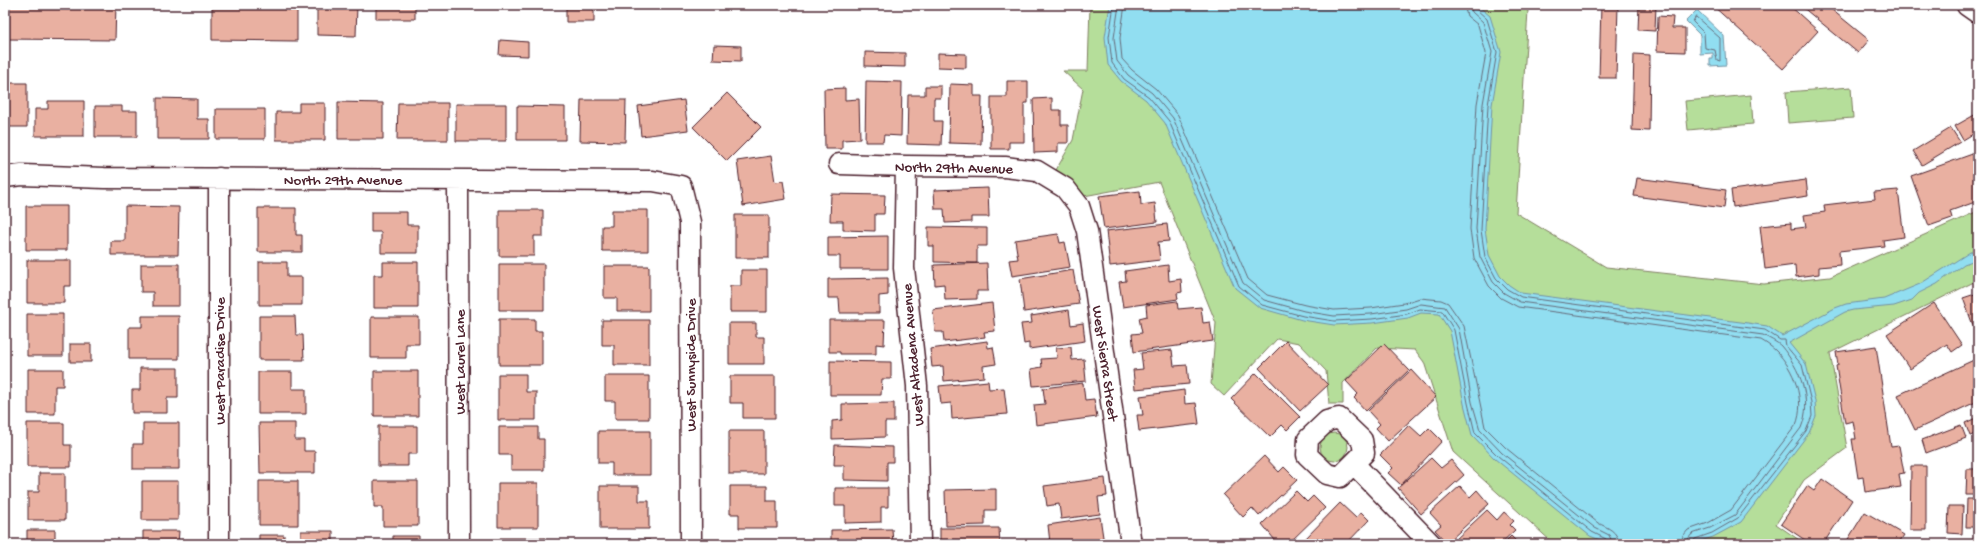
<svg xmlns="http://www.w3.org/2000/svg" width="1983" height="549" viewBox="0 0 1983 549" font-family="'Gochi Hand',sans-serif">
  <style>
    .green { fill: #b5de9a; stroke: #807e62 }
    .water { fill: #91def1; stroke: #7592a2 }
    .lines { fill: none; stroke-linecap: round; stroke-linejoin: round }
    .shore { stroke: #666b7a; stroke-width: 1 }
    .building { fill: #e9b0a1; stroke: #4a1f2b }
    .street-casing { stroke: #4a1f2b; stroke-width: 23 }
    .secondary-casing { stroke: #4a1f2b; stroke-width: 25 }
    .street { stroke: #fff; stroke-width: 20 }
    .secondary { stroke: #fff; stroke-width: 22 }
    .labels { text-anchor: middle; stroke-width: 3; stroke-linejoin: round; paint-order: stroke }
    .street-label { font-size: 15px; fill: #4a1f2b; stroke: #fff }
  </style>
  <rect width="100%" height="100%" fill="#fff"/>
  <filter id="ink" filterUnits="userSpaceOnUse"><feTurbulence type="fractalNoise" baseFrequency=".025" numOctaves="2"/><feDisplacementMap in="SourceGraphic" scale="8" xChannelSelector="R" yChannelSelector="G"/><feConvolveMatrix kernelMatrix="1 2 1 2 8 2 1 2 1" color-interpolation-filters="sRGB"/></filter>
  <g filter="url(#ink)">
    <path class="green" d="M1090 5H1523L1528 10 1516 213 1606 267 1764 284 1830 277 1978 211V280L1830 353 1847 448 1804 480 1776 524 1805 544H1554L1453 452 1424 362 1415 350 1377 348 1343 383V404H1329L1326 371 1299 343 1277 339 1224 396 1211 384 1216 323 1159 182 1084 196 1076 186 1056 170 1073 140 1083 89 1063 71H1088Z
      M1851 87 1853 118 1788 123 1786 92Z
      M1751 95 1753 124 1688 130 1685 101Z
      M1320 447a14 14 0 1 1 28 0a14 14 0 1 1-28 0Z"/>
    <path class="water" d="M1110 5H1477L1490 16 1501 52 1492 105 1485 229 1489 255 1500 276 1509 285 1521 293 1748 323 1767 326 1782 336 1835 308 1846 304 1884 299 1920 284 1978 247V259L1964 264 1937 284 1919 293 1912 300 1894 306 1853 310 1845 312 1789 343 1806 364 1815 401 1816 416 1809 433 1741 522 1713 537 1691 544H1610L1590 536 1495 459 1472 435 1464 404 1450 331 1439 314 1421 313 1408 318 1372 323 1334 325 1302 320 1260 308 1235 288 1165 123 1146 100 1121 81 1108 65 1105 37Z
      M1697 10 1724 36 1726 65 1710 66V59H1713V53L1700 54V35L1686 21Z"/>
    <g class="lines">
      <path class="shore" d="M1114 5 1109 37 1112 63 1124 79 1149 97 1169 121 1239 286 1262 305 1303 316 1334 321 1372 319 1407 314 1420 309 1442 311 1454 330 1468 403 1475 433 1498 456 1592 532 1606 539 1608 544
        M1119 5 1114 38 1117 61 1128 75 1152 93 1173 118 1243 283 1264 300 1304 311 1334 316 1371 314 1406 309 1421 304 1445 307 1459 329 1472 402 1480 430 1502 453 1595 528 1609 535 1613 544
        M1125 5 1120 38 1122 59 1132 70 1156 89 1178 115 1248 279 1267 295 1305 305 1334 310 1371 308 1404 303 1420 298 1441 300 1448 303 1464 326 1485 427 1506 448 1598 523C1608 528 1618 531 1619 544
        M1464 5 1467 16 1478 25 1486 53 1477 104 1470 229 1474 258 1489 286 1501 298 1518 307 1761 340C1766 343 1772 347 1776 351 1794 369 1806 400 1796 425L1731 510 1708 523 1688 530 1683 536 1681 544
        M1470 5 1472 12 1483 22 1492 52 1483 104 1476 229 1480 257 1493 282 1504 293 1520 302 1763 335C1768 338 1777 342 1781 346 1800 369 1813 399 1801 428L1735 515 1710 528 1692 534 1688 539 1687 544
        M1475 5 1476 9 1487 19 1497 52 1488 105 1481 230 1485 257 1496 278 1507 289 1521 297 1765 330 1780 340H1785L1786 346 1802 365 1811 402 1812 416 1806 431 1738 518 1712 533 1695 539 1692 544
        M1696 17 1720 38V61L1717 60 1715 50 1705 48 1704 33 1693 22Z"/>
    </g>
    <path class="building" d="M5 5H116L115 40 5 39Z
      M212 5H297V41L212 40Z
      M317 5H357L356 36 317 35Z
      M376 5H415V19H376Z
      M1601 5H1618L1616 78H1599Z
      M1639 5H1656L1655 31 1638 30Z
      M1712 5H1789L1818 31 1783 69Z
      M1826 5 1869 40 1858 53 1801 6Z
      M566 8H594V22H566Z
      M1658 16 1673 17 1672 28H1685V52L1657 51Z
      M500 40 528 42V56L499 55Z
      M714 45 741 46V61L713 60Z
      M865 52 905 53V67L865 66Z
      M938 53 966 54V68L938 67Z
      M1634 54 1650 55 1649 131 1632 130Z
      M866 81 902 82 901 136 884 135 883 142H865Z
      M1007 81H1028V103H1024V142H1009V149H991V97H1007Z
      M5 83H27V127H5Z
      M950 84 974 85V96H982L981 144 949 143Z
      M925 86H941V98H934V121H942L941 145 907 144 908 95H925Z
      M845 88V100L859 99 860 139 842 140V149H825L824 89Z
      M727 93 761 127 727 161 693 127Z
      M157 98 197 99V119H209V139H157Z
      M1052 98V110H1061V125H1068V143H1058V152L1034 153 1033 99Z
      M581 100H626L625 142 580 141Z
      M684 100 688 130 641 136 638 106Z
      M48 101H84V136H35V109H48Z
      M338 102 383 103V139H338Z
      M299 103H325V140H276V112H299Z
      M398 103H448V140H397Z
      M456 104H506V141H456Z
      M95 106H122V111H137V137H95Z
      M517 106 565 107V140H517Z
      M216 109H265V139H216Z
      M1978 113V131L1963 140 1955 126Z
      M1951 128 1960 142 1922 165 1913 151Z
      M1978 152V201L1950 211 1952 218 1929 226 1911 176Z
      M771 156 775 182 783 181 786 199 743 206 737 161Z
      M1637 178 1726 190 1724 208 1634 196Z
      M1806 180 1808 196 1733 207 1731 190Z
      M988 188 989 217H971V222L945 223 944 209H935L934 190Z
      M1898 190 1904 237 1883 240 1884 246 1839 251 1840 265 1819 267V274L1796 277 1795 265 1765 269 1760 226 1791 223V229L1806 227 1804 215 1825 212 1824 205 1875 199 1874 192Z
      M1140 191 1141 205 1155 203 1157 222 1104 229 1099 196Z
      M831 194 885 195 884 214H875V231L843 230V221H830Z
      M26 206H67V250H26Z
      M125 206 179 207 178 255H111V241H125Z
      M258 208H296V235H302V252H258Z
      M499 210H543V236H534V256H499Z
      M612 210H648V251H602V226H612Z
      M371 212H407V225H418V253H381V232H371Z
      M735 215H769V258H735Z
      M1167 224 1169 241 1158 242 1160 260 1110 266 1106 231Z
      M928 227 987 228V246H977V263L934 262V246H928Z
      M1058 234 1060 243 1065 242 1070 267 1012 276 1009 260 1018 259 1015 240Z
      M888 236V269H840V256H828V237Z
      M27 260H71V286H64V303H27Z
      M259 262H287V277H302V305H259Z
      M383 262H418V308H374V275H383Z
      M987 263 988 291H977V299L945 300 944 284 935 285 934 265Z
      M141 264H179V306H153V292H141Z
      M499 264H544V310H499Z
      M1168 265 1169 281 1181 279 1182 292 1177 293 1178 299 1123 307 1119 282 1126 281 1125 271Z
      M604 266H649V311H617V298H604Z
      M741 270H767V312H730V286H741Z
      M1073 270 1079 304 1024 312 1020 279Z
      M888 278V295L879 296V313H840L839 298H828V279Z
      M1978 293V339L1963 298Z
      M1177 301 1178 309 1201 307 1203 323 1210 322 1213 341 1134 352 1132 334 1142 333 1139 318 1147 316 1146 305Z
      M992 303 995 331 984 332 985 337 944 342 943 332H935L933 310Z
      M1934 303 1962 345 1952 352 1947 344 1910 369 1887 334Z
      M1069 310 1071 325 1083 323 1085 341 1029 349V343L1024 344 1021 324 1032 323 1031 316Z
      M27 314H63V356H27Z
      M142 316H179V359H129V327H142Z
      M259 316H295L296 335H303L304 360H259Z
      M371 317H419V344H406V358H371Z
      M499 319H535V331H542V365H499Z
      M602 320H649V365H614V345H602Z
      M829 320H885L884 345 876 344V354H840V352H829Z
      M729 323H756V337H764V364H729Z
      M987 341 988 348 993 347 996 364 983 366 984 377 944 381 943 366 932 367 930 349Z
      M1286 341 1328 385 1300 411 1259 368Z
      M70 344H91V362H70Z
      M1384 344 1409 370 1366 411 1354 398 1358 394 1346 381Z
      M1876 346 1891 447 1899 446 1904 473 1899 474 1901 487 1865 492 1863 477 1858 478 1852 439H1856L1853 421 1845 423 1836 366 1838 365 1836 352Z
      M1071 347 1072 360 1084 359 1086 381 1033 386 1031 369 1042 367 1041 359 1057 358 1056 348Z
      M1172 350 1174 366 1187 365 1189 384 1135 389 1133 370 1143 369 1141 353Z
      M1978 358V401L1915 430 1898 395Z
      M830 361 891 362V379H882L881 395H830Z
      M140 368H178V398H167V413H132V390H140Z
      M28 369H63V386H55V414H28Z
      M1411 370 1436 397 1388 441 1376 428 1380 424 1368 411Z
      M374 371H418V416H374Z
      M258 372H292V389H306V414H258Z
      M1256 373 1300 417 1287 430 1282 425 1270 437 1231 399Z
      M498 374H526V392H536V420H498Z
      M605 376H649V419H615V401H605Z
      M730 376H775V418H743V403H730Z
      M988 381 989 389 1004 388 1007 414 952 419 951 403 941 404 939 386Z
      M1083 383 1085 400 1094 399 1097 417 1036 425 1034 405 1045 404 1043 388Z
      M1184 390 1185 404 1196 403 1199 424 1139 431 1137 415H1143L1140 396Z
      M894 403V422H885V437L832 439V421L842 420V404Z
      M1978 417V433L1970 436 1965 423Z
      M27 423H64V445H71V467H27Z
      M143 423H179V469H133V444H143Z
      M259 423H295V440H304V451H315V473H260Z
      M1409 425 1421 436 1429 428 1442 441 1401 485 1388 473 1393 468 1380 455Z
      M1961 425 1966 438 1926 453 1922 440Z
      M378 426H417V454H408V466H378Z
      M499 427H538V439H544V470H511V455H499Z
      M598 431H650V475H612V463H598Z
      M729 431H764V474H729Z
      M835 445 893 447V462H887V481L844 480V465H834Z
      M1264 456 1279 472 1284 467 1297 480 1259 516 1252 508 1243 517 1223 495Z
      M1431 458 1441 468 1451 460 1464 475 1421 514 1398 488Z
      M1911 466H1926V530H1910Z
      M1967 469H1978V495H1966Z
      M39 473H65V520H28V492H39Z
      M1105 478 1107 496 1098 497 1100 514 1061 519 1059 504 1047 506 1044 486Z
      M1822 479 1852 500 1823 544H1811L1781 524 1807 486 1814 491Z
      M142 481H178V520H142Z
      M259 481H298V525H259Z
      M374 481H418V526H383V507H374Z
      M498 483H538V527H498Z
      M600 486H639V501H649V529H600Z
      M730 486H767V501H777V528H739V514H730Z
      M1460 486 1470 497 1477 490 1489 504 1447 543 1435 530 1441 525 1430 513Z
      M835 488H888V507H881V522L845 523V506H835Z
      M996 489V510H985V525L946 526 945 490Z
      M1296 491 1307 502 1313 496 1325 508 1288 544H1278L1262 524Z
      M1967 499H1978V527H1966Z
      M1340 503 1356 518 1361 512 1369 520 1346 544H1306L1303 541Z
      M1949 506H1963L1962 534 1948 533Z
      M1487 510 1497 520 1504 512 1514 521 1510 525 1515 530 1500 544H1458L1455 540Z
      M1865 512 1904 535 1898 544H1845Z
      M1100 517 1104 544H1064L1063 541 1050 543 1048 525Z
      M940 528H999L1000 544H940Z
      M892 529 893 544H831V530Z
      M27 530H55V544H27Z
      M143 531H179L178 544H143Z
      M301 531H333V544H301Z
      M259 535H284V544H259Z
      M393 536H419V544H393Z
      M1511 536 1519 544H1503Z
      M500 538H545V544H500Z
      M606 540H650V544H606Z
      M730 542H767V544H730Z"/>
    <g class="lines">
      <g class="street-casing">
        <path id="street" d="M839 164 906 166 1005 167 1037 171 1065 188 1079 206 1087 231 1131 544
          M906 166 904 268 917 386 920 544
          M5 177 22 175 104 178 653 181 681 186 690 222 691 544
          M219 178V544
          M458 180 459 544
          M1339 418 1362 440 1364 453 1340 477 1327 474 1307 455 1308 439 1327 421Z
          M1354 464 1431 544"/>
      </g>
      <g class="secondary-casing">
        <path id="secondary" d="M1968 5 1978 12"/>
      </g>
      <use href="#street" class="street"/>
      <use href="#secondary" class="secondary"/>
    </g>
  </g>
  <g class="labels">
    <g class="street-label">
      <text transform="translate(954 167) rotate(1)" y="5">North 29th Avenue</text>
      <text x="343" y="184">North 29th Avenue</text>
      <text transform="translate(912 355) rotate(-95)" y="5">West Altadena Avenue</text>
      <text transform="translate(219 361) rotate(-90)" y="5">West Paradise Drive</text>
      <text transform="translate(459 362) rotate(-90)" y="5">West Laurel Lane</text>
      <text transform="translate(1106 363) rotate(82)" y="5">West Sierra Street</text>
      <text transform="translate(690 365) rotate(-90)" y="5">West Sunnyside Drive</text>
    </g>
  </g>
  <rect width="1983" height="549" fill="none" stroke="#fff" stroke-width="20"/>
  <rect x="10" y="10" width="1963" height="529" fill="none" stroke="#4a1f2b" stroke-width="1.5" filter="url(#ink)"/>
</svg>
